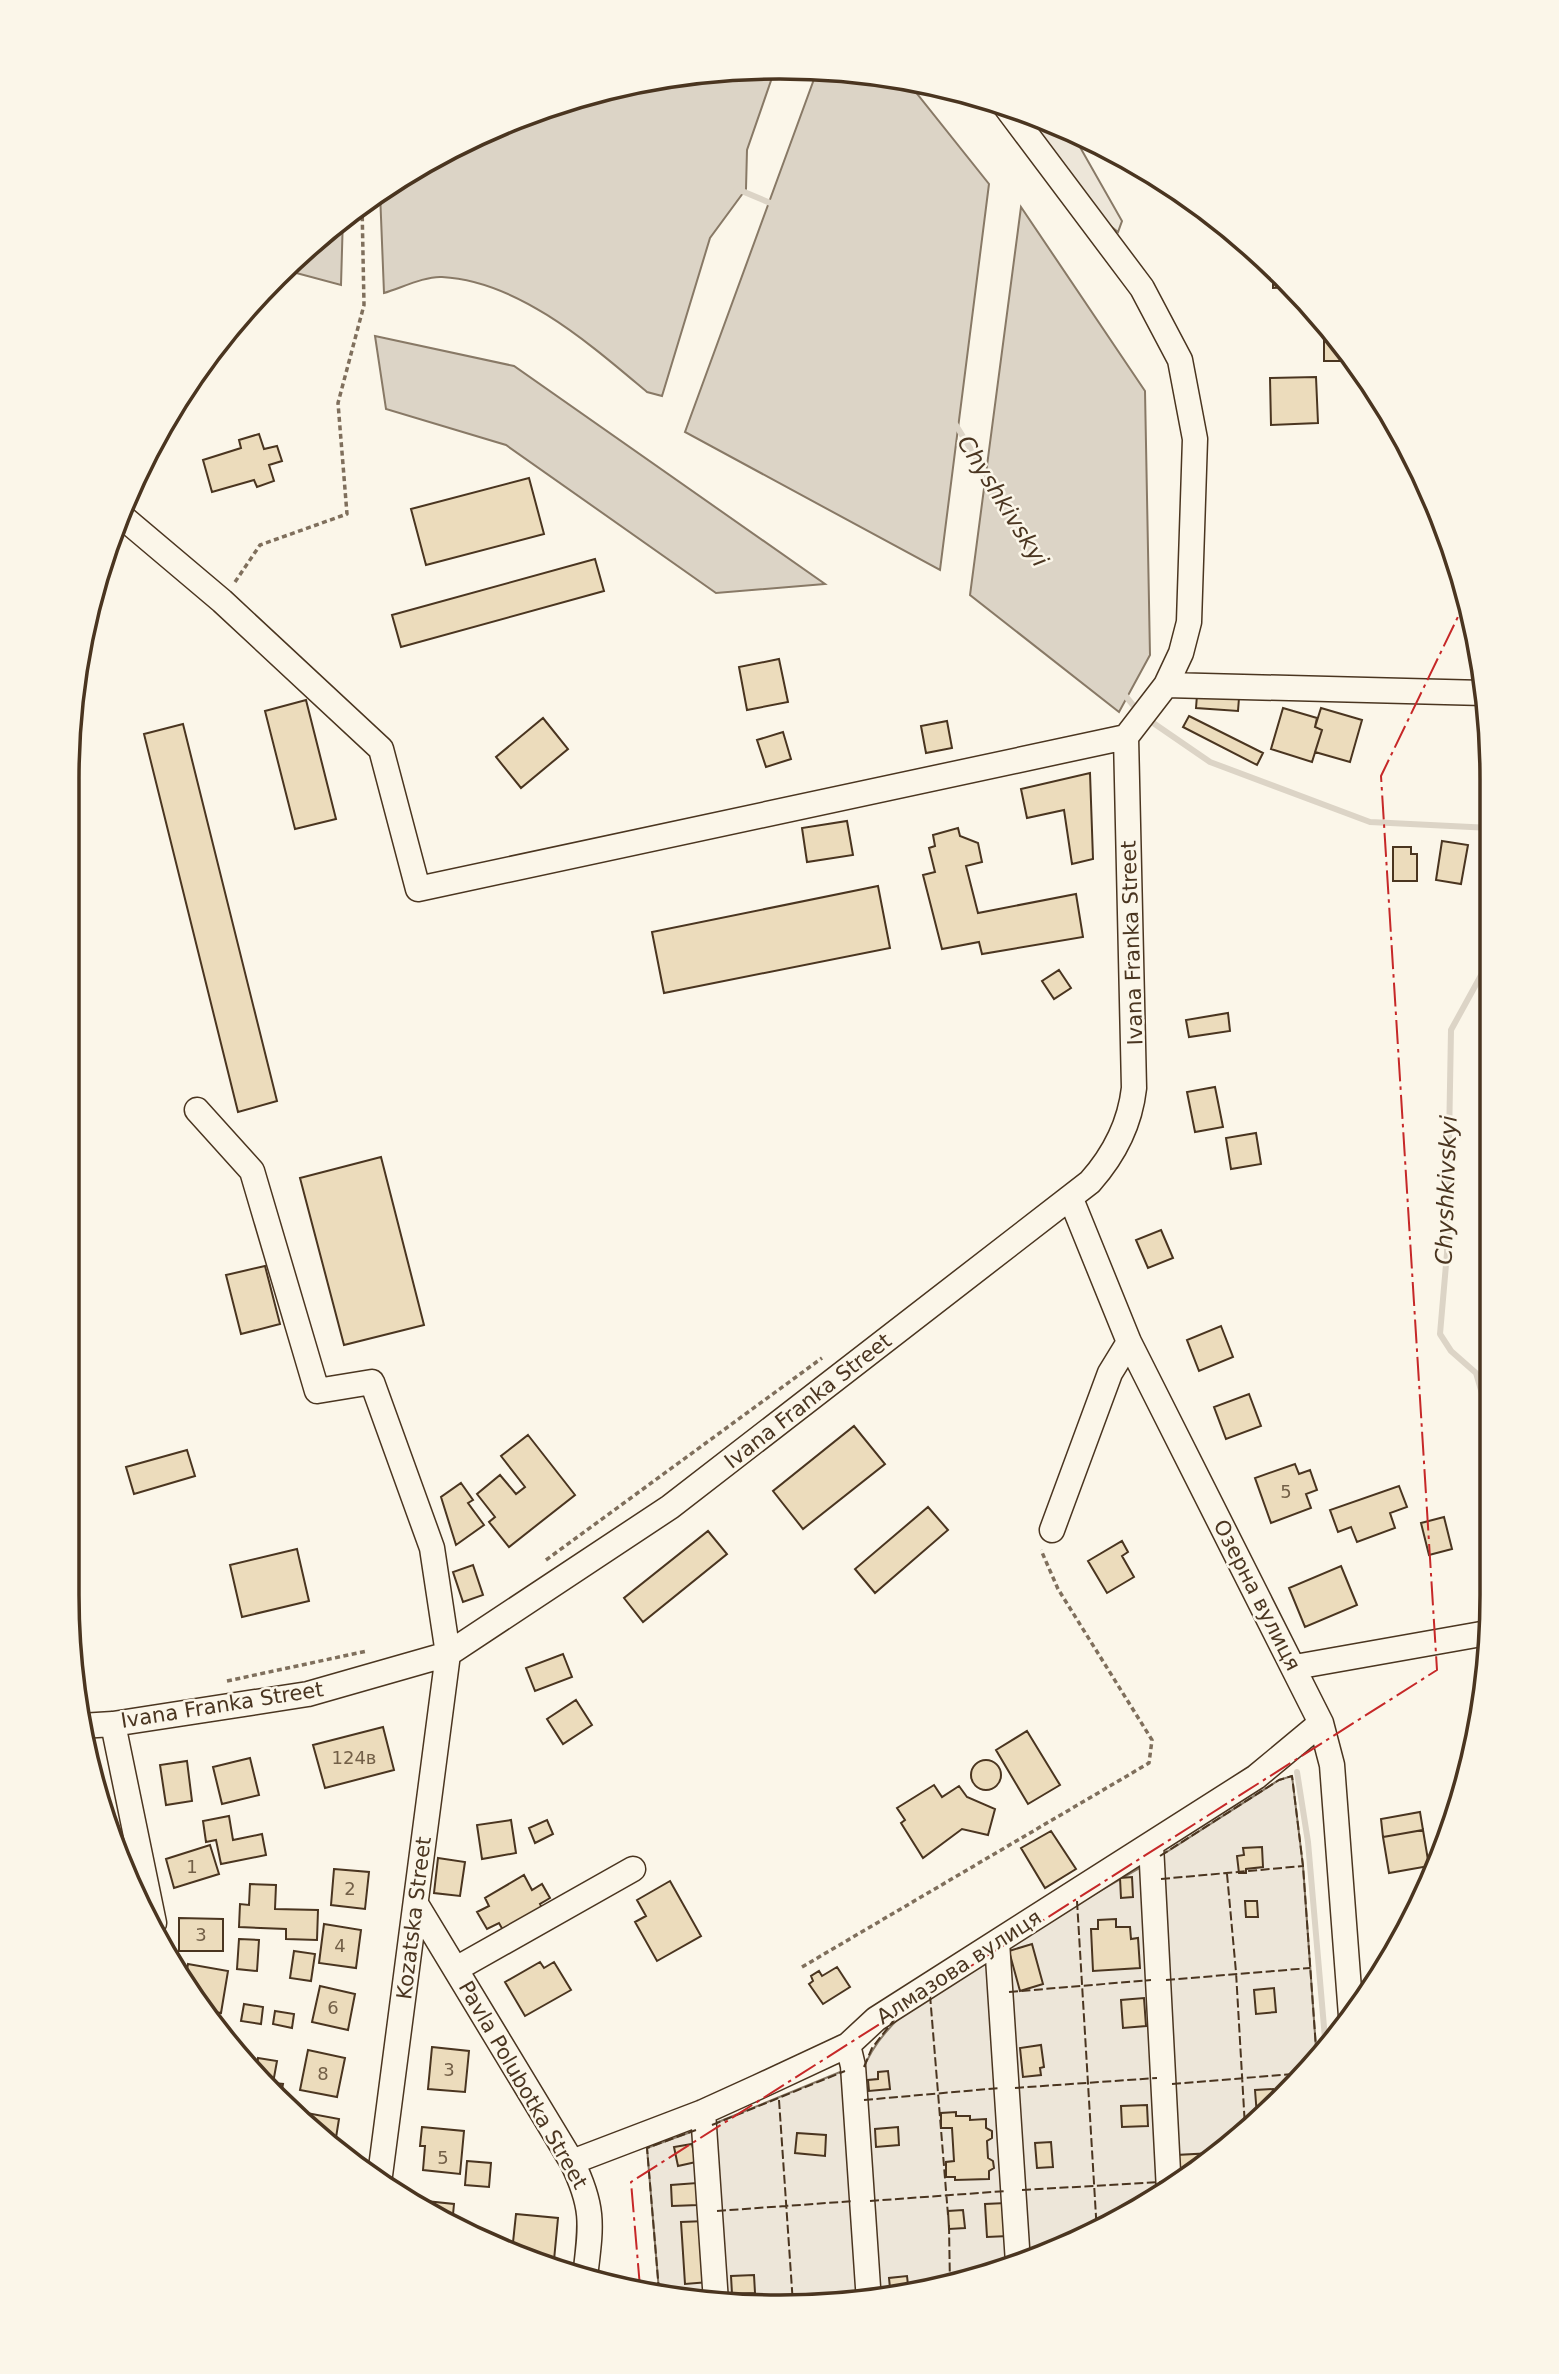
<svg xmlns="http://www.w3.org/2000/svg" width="1559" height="2374" viewBox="0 0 1559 2374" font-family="'DejaVu Sans',sans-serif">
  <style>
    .green { fill: #ede6d9; stroke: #887966; stroke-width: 2 }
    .water { fill: #dcd4c6; stroke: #887966; stroke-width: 2 }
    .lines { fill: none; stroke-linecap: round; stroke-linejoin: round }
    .stream { stroke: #dcd4c6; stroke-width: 6 }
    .building { fill: #ecdcbc; stroke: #4a3520; stroke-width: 2 }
    .minor-casing { stroke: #4a3520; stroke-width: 27 }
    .path { stroke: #7f6f5c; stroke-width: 3.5; stroke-dasharray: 5 3.5; stroke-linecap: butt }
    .minor { stroke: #fbf6e9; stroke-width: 24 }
    .fence { stroke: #4a3520; stroke-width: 2; stroke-dasharray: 9 3.5; stroke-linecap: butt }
    .power { stroke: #c62828; stroke-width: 2; stroke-dasharray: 24 5 3.5 5; stroke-linecap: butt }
    .labels { text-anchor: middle; stroke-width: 5; stroke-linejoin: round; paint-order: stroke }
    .number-label { font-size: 18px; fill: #725f47 }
    .street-label { font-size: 21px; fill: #4a3520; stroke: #fbf6e9 }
    .water-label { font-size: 23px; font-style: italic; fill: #4a3520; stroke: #fbf6e9 }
    .rim { fill: none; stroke: #4a3520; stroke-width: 3.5 }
  </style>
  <rect width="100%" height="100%" fill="#fbf6e9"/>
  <path class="green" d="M1023 111 1072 133 1122 221 1118 232 1103 220Z
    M1292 1776 1303 1866 1317 2062 1178 2186 1159 1857 1279 1780Z
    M1145 1865 1164 2194 1094 2234 1026 2260 1006 1945Z
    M989 1954 1013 2265 964 2283 876 2301 862 2072C883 2015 941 1988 989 1954Z
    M845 2070 861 2302 723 2304 711 2125Z
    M699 2129 710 2301 659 2291 647 2148Z"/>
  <path class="water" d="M732 68 775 69 747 150 746 189 710 238 662 396 647 392C591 345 519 281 442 277 425 276 401 288 384 293L380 192 464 140 595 91Z
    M817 71 872 73 906 80 989 184 940 570 685 432Z
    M1021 207 1145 391 1150 655 1119 712 970 595Z
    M343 216 341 285 285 270Z
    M375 336 514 366 825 584 716 593 506 445 386 409Z"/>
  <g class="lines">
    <path class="stream" d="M737 189 775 205
      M954 422 989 479
      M1123 693 1138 711
      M1146 718 1210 762 1370 822 1491 828
      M1488 1414 1476 1373 1451 1351 1440 1334 1447 1253 1451 1030 1490 959
      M1297 1772 1308 1842 1326 2050"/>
  </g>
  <path class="building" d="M1273 268 1290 287 1273 288Z
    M1324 323 1345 346 1355 361H1324Z
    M1316 377 1318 423 1271 425 1270 378Z
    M259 434 264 449 277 446 282 461 269 465 274 481 257 487 254 480 212 492 203 460 241 448 239 440Z
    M529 478 544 534 426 565 411 509Z
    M595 559 604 591 401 647 392 615Z
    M779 659 788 702 747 710 739 667Z
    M1197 695 1239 698 1238 711 1196 708Z
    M306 700 336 819 295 829 265 711Z
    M1283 708 1317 718 1315 727 1322 730 1312 762 1271 749Z
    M1321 708 1362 720 1350 762 1315 752 1322 730 1315 727Z
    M1189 716 1263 753 1257 765 1183 727Z
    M543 718 568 749 521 788 496 757Z
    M947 721 952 748 926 753 921 726Z
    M183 724 277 1101 238 1112 144 734Z
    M783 732 791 759 766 767 757 740Z
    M1090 773 1093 859 1072 864 1064 810 1027 818 1021 789Z
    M847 821 853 855 807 862 802 828Z
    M958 828 960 836 978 843 982 862 966 866 978 913 1076 894 1083 937 982 954 979 942 942 949 923 875 935 872 929 848 935 846 933 835Z
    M1442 841 1468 845 1461 884 1436 880Z
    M1393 847H1411V854H1417V881H1393Z
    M878 886 890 948 664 993 652 932Z
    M1059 970 1071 988 1054 999 1042 981Z
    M1228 1013 1230 1031 1189 1037 1186 1020Z
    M1215 1087 1223 1127 1195 1132 1187 1092Z
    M1256 1133 1261 1164 1231 1169 1226 1138Z
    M381 1157 424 1325 344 1345 300 1178Z
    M1161 1230 1173 1258 1148 1268 1136 1240Z
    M265 1266 280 1324 241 1334 226 1275Z
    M1488 1295V1321L1482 1296Z
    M1221 1326 1233 1357 1199 1371 1187 1340Z
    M1249 1394 1261 1426 1226 1439 1214 1407Z
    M854 1426 885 1464 803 1529 773 1491Z
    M528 1435 575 1495 509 1547 489 1522 495 1517 477 1494 500 1475 516 1494 525 1487 501 1456Z
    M187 1450 195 1476 134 1494 126 1467Z
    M1295 1464 1299 1474 1310 1470 1317 1490 1306 1494 1311 1508 1271 1523 1255 1478Z
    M461 1483 473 1500 468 1503 484 1525 456 1545 441 1497Z
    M1399 1486 1407 1507 1390 1513 1395 1528 1357 1542 1351 1527 1338 1532 1330 1510Z
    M928 1507 948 1530 875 1593 855 1569Z
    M1444 1517 1452 1549 1429 1555 1421 1523Z
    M708 1531 727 1554 643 1622 624 1598Z
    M1122 1541 1128 1552 1122 1556 1134 1577 1107 1593 1088 1561Z
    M297 1549 309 1601 242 1617 230 1565Z
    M473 1565 483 1595 463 1602 453 1572Z
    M1341 1566 1357 1605 1305 1627 1289 1588Z
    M563 1654 572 1677 535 1691 526 1668Z
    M576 1700 592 1725 563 1744 547 1719Z
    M383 1727 394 1770 325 1788 313 1745Z
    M1027 1731 1060 1785 1028 1804 996 1750Z
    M250 1758 259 1795 222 1804 213 1767Z
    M971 1775a15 15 0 1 1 30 0a15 15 0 1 1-30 0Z
    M187 1761 192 1801 166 1805 160 1765Z
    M934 1785 942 1797 959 1786 967 1797 995 1809 988 1835 962 1829 923 1858 901 1823 905 1820 897 1808Z
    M1420 1812 1423 1830 1383 1837 1381 1819Z
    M229 1816 233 1840 262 1834 266 1855 221 1864 216 1840 206 1842 203 1821Z
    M511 1820 516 1853 482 1859 477 1825Z
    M547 1820 553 1834 535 1843 529 1828Z
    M1423 1830 1429 1866 1389 1873 1383 1837Z
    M1051 1831 1076 1869 1045 1888 1021 1848Z
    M210 1845 219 1874 174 1888 166 1859Z
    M1262 1847 1263 1867 1246 1869V1873H1239L1237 1856 1244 1855 1243 1848Z
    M438 1858 465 1862 460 1896 434 1893Z
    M334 1869 369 1872 365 1909 331 1905Z
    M524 1875 532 1890 542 1884 550 1898 540 1904 543 1910 504 1932 499 1923 487 1929 477 1912 489 1906 485 1898Z
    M1132 1877 1133 1897 1121 1898 1120 1878Z
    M670 1881 701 1936 657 1961 635 1922 646 1916 637 1900Z
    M250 1884 276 1885 275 1909 318 1910 317 1940 286 1939V1929L239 1927 240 1904 249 1905Z
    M1245 1901H1257L1258 1917H1246Z
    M179 1918 223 1919V1951H179Z
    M1116 1919V1927H1130L1131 1939 1138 1938 1140 1968 1093 1971 1091 1929H1098V1920Z
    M324 1924 361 1930 356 1968 319 1963Z
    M239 1939 259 1940 257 1971 237 1969Z
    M1402 1940 1397 1951 1396 1953 1394 1941Z
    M1032 1944 1043 1984 1020 1991 1009 1951Z
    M294 1951 315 1954 311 1981 290 1978Z
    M540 1962 544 1968 554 1962 571 1990 525 2016 505 1982Z
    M188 1964 228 1971 221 2013 202 2010 187 1991 184 1986Z
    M837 1967 850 1987 823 2004 809 1984 813 1981 811 1976 819 1971 822 1976Z
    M320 1986 355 1994 348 2030 312 2022Z
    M1274 1988 1276 2012 1256 2014 1254 1990Z
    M1144 1998 1146 2026 1123 2028 1121 2000Z
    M244 2004 263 2007 261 2024 241 2021Z
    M275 2011 294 2014 292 2028 273 2024Z
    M1041 2045 1044 2067 1040 2068 1041 2075 1023 2077 1020 2048Z
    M432 2047 469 2051 465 2092 428 2089Z
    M308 2050 345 2058 337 2097 300 2090Z
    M258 2058 277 2061 273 2083 283 2084 280 2100 256 2075Z
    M888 2071 890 2089 869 2091 868 2080 878 2079V2072Z
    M1273 2089 1274 2101 1257 2116 1255 2090Z
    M1147 2105 1148 2126 1122 2127 1121 2106Z
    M296 2111 339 2119 334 2150 295 2116Z
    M956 2112V2116H970V2120L986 2119V2128L992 2131V2138L987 2141 988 2158 993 2161 994 2168 989 2171V2179L955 2180V2177H946V2162L954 2161 952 2128H941V2113Z
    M422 2127 464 2131 460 2174 423 2170 425 2146H420Z
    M898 2127 899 2145 876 2147 875 2129Z
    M797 2133 826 2135 825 2156 795 2153Z
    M1051 2142 1053 2167 1037 2168 1035 2143Z
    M692 2144 696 2162 678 2166 674 2147Z
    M1215 2153 1180 2183 1176 2155Z
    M467 2161 491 2163 489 2187 465 2185Z
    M697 2183 698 2205 672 2206 671 2185Z
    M416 2200 454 2204 452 2225 415 2206Z
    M1006 2203 1008 2236 987 2237 985 2204Z
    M963 2210 965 2228 949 2229 948 2211Z
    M516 2214 558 2218 554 2260 512 2252Z
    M706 2221 709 2282 685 2284 681 2222Z
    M521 2256 554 2260 553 2270H550Z
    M754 2275 755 2293 732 2294 731 2276Z
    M907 2276 909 2294 891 2298 889 2278Z"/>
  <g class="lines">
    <g class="minor-casing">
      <path id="minor" d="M119 514 222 601 381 749 418 889 1126 737 1166 685 1181 653 1189 622 1195 439 1180 360 1142 288 1003 103
        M1166 685 1484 693
        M197 1110 252 1171 317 1391 372 1382 432 1548 448 1654 379 2183
        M1071 1199 1129 1342 1321 1723 1332 1765 1351 2016
        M1052 1530 1110 1373 1129 1342
        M1295 1667 1487 1633
        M113 1724 154 1923
        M81 1726 113 1724 308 1694 448 1654 670 1507 1090 1182C1114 1155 1130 1124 1134 1088L1126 737
        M1151 1845 1169 2191
        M416 1904 572 2162C595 2209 591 2226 585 2277
        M997 1942 1018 2263
        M456 1969 633 1869
        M848 2045 853 2066 869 2302
        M703 2112 716 2302
        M572 2162 703 2112 758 2087 848 2045 876 2019 1256 1777 1321 1723"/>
    </g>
    <path class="path" d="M235 582 260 545 347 514 338 403 364 305 362 204
      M546 1560 822 1358
      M227 1681 367 1651
      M802 1967 1149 1763 1152 1740 1058 1589 1041 1550"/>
    <use href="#minor" class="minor"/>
    <path class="fence" d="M1160 1856 1279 1780 1292 1776 1303 1866 1317 2062
      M1227 1874 1236 1972 1245 2127
      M1161 1879 1303 1866
      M1077 1901 1097 2233
      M1166 1980 1310 1968
      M1009 1992 1151 1980
      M930 1995 948 2215
      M864 2067 872 2048 894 2020
      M1172 2084 1306 2073
      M1015 2088 1157 2078
      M779 2100 793 2304
      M864 2100 1000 2088
      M712 2125 845 2071
      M1022 2190 1162 2182
      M870 2201 1006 2191
      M717 2211 854 2201
      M949 2225 950 2286
      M659 2291 647 2148 696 2130"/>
    <path class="power" d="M640 2287 631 2182 1437 1670 1381 776 1468 596"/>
  </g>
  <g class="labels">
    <g class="number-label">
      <text x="1286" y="1498">5</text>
      <text x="354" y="1764">124в</text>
      <text x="192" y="1873">1</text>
      <text x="350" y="1895">2</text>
      <text x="201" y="1941">3</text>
      <text x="340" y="1952">4</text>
      <text x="333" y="2014">6</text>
      <text x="449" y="2076">3</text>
      <text x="323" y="2080">8</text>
      <text x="443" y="2164">5</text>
    </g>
    <g class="street-label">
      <text transform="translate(1132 943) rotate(-92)" y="7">Ivana Franka Street</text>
      <text transform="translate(808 1401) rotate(-38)" y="7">Ivana Franka Street</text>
      <text transform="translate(1257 1595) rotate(63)" y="7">Озерна вулиця</text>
      <text transform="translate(222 1705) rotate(-9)" y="7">Ivana Franka Street</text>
      <text transform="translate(414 1918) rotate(-83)" y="7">Kozatska Street</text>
      <text transform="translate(959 1967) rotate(-33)" y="7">Алмазова вулиця</text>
      <text transform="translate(523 2085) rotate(60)" y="7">Pavla Polubotka Street</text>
    </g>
    <g class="water-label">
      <text transform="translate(1003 501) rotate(58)" y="8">Chyshkivskyi</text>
      <text transform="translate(1446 1190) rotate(-88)" y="8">Chyshkivskyi</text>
    </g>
  </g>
  <path d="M0 0H1559V2374H0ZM779 79H780A700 700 0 0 1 1480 779V1595A700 700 0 0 1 780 2295H779A700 700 0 0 1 79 1595V779A700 700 0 0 1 779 79Z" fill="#fbf6e9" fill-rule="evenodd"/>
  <path class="rim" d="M779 79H780A700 700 0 0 1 1480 779V1595A700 700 0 0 1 780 2295H779A700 700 0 0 1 79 1595V779A700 700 0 0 1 779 79Z"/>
</svg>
